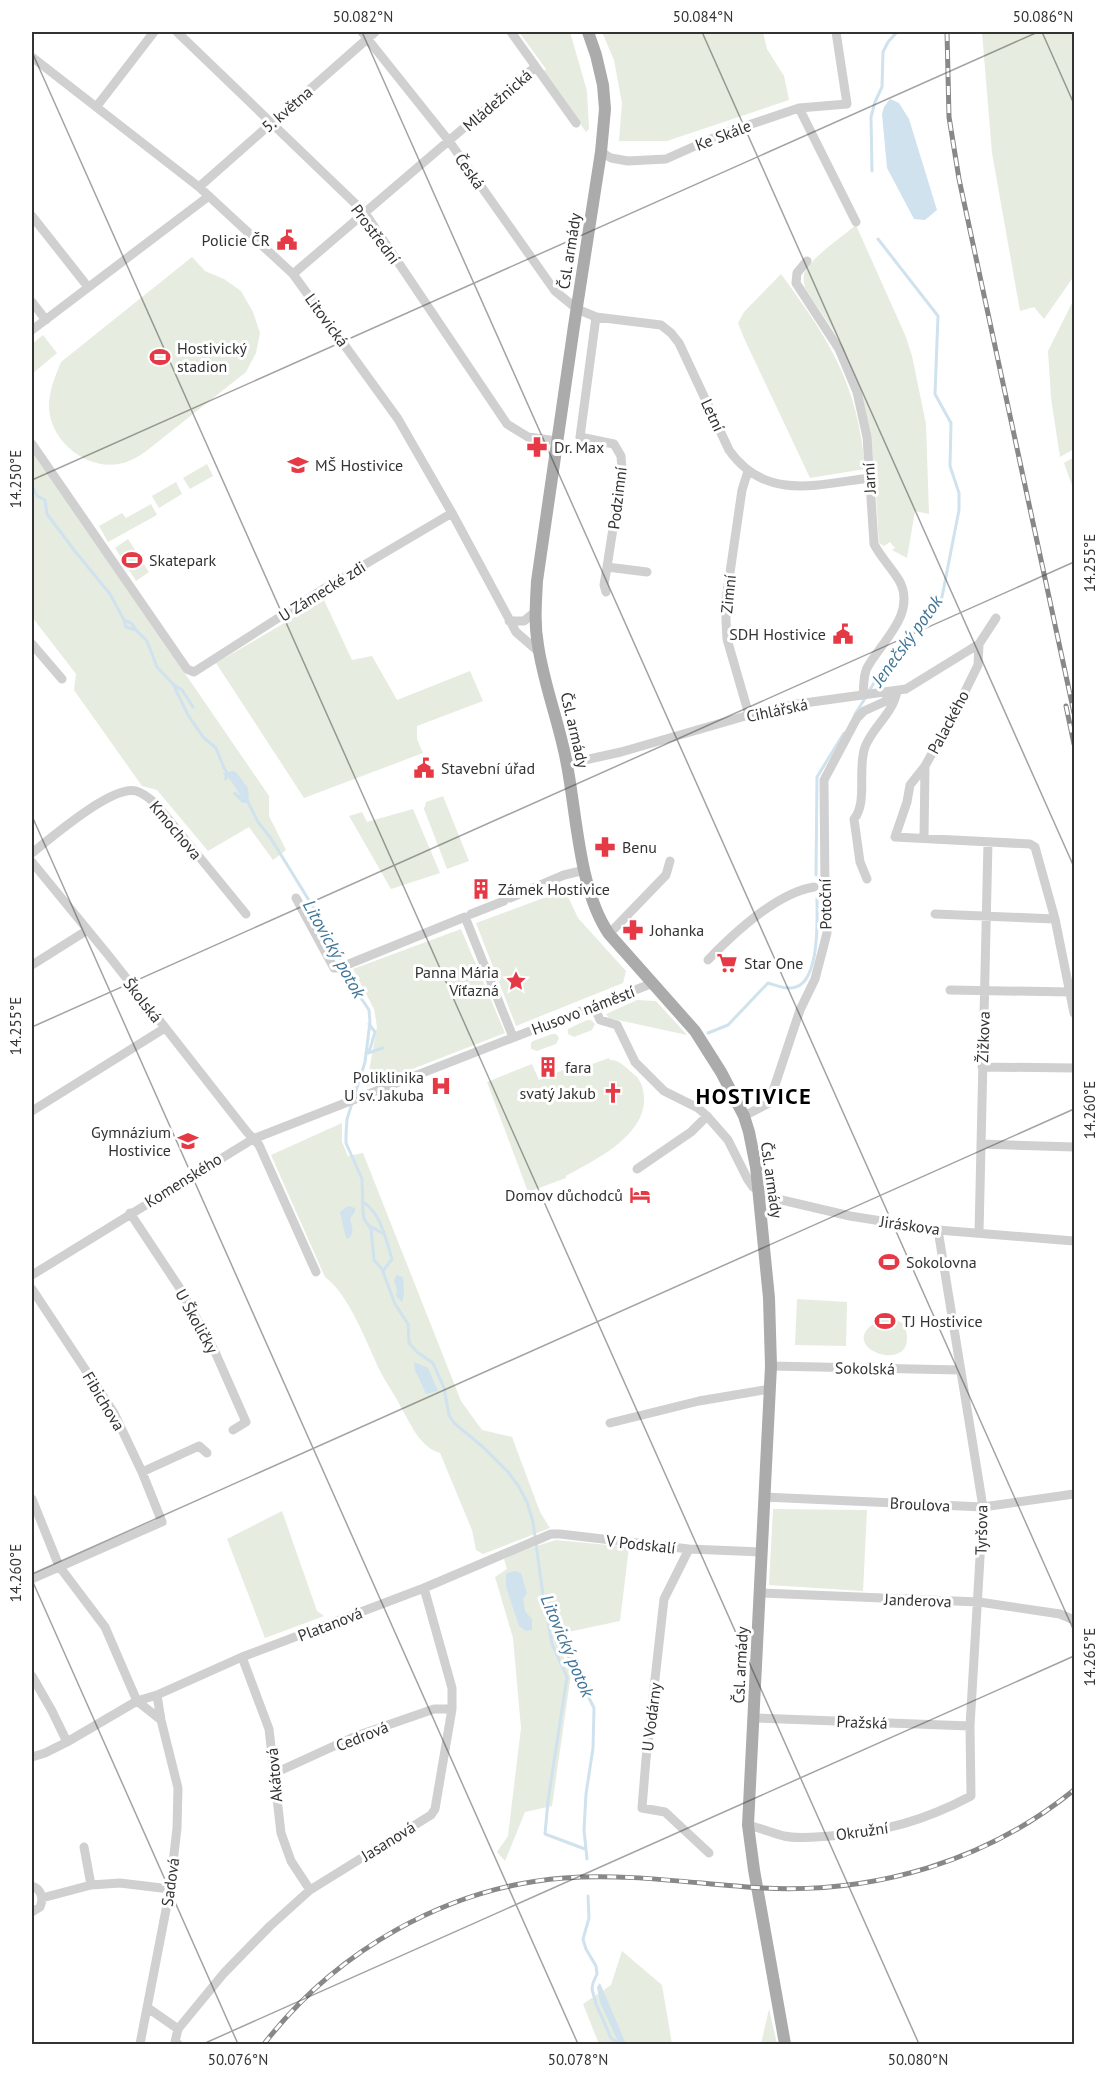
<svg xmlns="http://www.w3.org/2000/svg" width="1106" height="2076" viewBox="0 0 1106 2076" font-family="'PT Sans',sans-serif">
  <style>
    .green { fill: #e6ecdf }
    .water { fill: #cfe2ee }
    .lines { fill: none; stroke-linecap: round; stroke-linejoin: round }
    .stream { stroke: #cfe2ee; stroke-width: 3 }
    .minor { stroke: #d0d0d0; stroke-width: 9 }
    .major { stroke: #ababab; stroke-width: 12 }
    .rail-casing { stroke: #888; stroke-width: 5 }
    .rail { stroke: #fff; stroke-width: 3; stroke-dasharray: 9; stroke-linecap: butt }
    .ticks { fill: none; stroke: #333; stroke-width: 1.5; stroke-opacity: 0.45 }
    .labels { text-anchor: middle; stroke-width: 6; stroke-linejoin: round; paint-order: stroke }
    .street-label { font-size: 16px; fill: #333; stroke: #fff }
    .poi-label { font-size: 16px; fill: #333; stroke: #fff; text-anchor: start }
    .water-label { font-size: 18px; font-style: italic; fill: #3f7597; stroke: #fff }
    .district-label { font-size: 22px; font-weight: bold; letter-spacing: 1.5px; fill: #000; stroke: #fff }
    .neatline { fill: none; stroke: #333; stroke-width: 2 }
    .ticks-label { font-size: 15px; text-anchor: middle; fill: #333 }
  </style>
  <rect width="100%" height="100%" fill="#fff"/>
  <path class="green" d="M519 32H570L587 91 589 129 586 132 543 72 546 69Z
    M602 32H763L767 49 784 76 789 100 667 141H619L622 103 614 60Z
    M982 32H1074V276L1044 319 1034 307 1020 311 992 153Z
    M856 225 906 337 912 356 926 424 929 514 915 511 907 558 892 550 895 548 890 542 884 546 879 543C874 474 876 410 842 346 832 325 817 308 805 288 804 283 803 279 804 274 810 258 842 237 856 225Z
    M192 257 205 271 224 279 241 291 253 312 260 333 256 353 246 372 145 452C140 455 134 459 129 461 93 476 50 444 49 407 49 390 55 377 61 362Z
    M781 274C830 341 858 384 865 469L810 478 744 338 738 323 744 312Z
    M1074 299V449L1060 457 1051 398 1048 351Z
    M43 335 57 353 32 374V344Z
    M32 450 269 796V816L286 850 273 860 249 827 208 851 157 790 142 786 74 690 76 674 32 617Z
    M1074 457V491L1064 463Z
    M207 464 213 476 190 489 183 478Z
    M176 482 182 494 159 508 152 496Z
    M151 504 157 515 108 542 99 526 122 513 126 518Z
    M128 539 149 572 136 581 115 548Z
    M324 600 352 660 372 656 397 700 470 671 483 701 417 726V739L423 753 304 798 216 663Z
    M443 796 469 861 447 869 424 809 426 802Z
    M413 809 440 873 391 889 349 816 362 812 367 822Z
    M565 890 578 918 626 971 623 983 516 1026 476 923Z
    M461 929 505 1033 366 1087 377 1027 374 1009 353 969Z
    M637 1000 656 1001 687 1035 609 1018 606 1014Z
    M587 1020H591L595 1024 592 1030 574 1037 568 1034V1029Z
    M552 1034H556L559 1038 556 1044 537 1051 531 1049V1043L533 1041Z
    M609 1058 610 1060C620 1059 628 1070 636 1076 642 1083 643 1088 644 1097 646 1136 595 1160 566 1176V1178L528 1192 487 1082 532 1064 539 1080 563 1070 570 1072Z
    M342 1123V1142L348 1156 363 1153 461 1401 482 1430 512 1437 540 1512 550 1528 483 1554 476 1550 472 1530 440 1453C421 1448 411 1425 402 1409 395 1395 386 1383 379 1369 367 1343 348 1293 325 1277L271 1155Z
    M797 1299 847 1302 846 1346 795 1345Z
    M885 1318 895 1319 904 1324C926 1383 820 1345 885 1318Z
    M773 1509 867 1510 863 1591 769 1585Z
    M282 1511 317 1611 324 1616 265 1638 227 1539Z
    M556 1540 629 1547 620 1621 554 1635 571 1674 552 1806 525 1812 505 1861 497 1852 508 1836 521 1728 513 1638 495 1577 507 1569 504 1559 530 1548Z
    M622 1951 662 1985 672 2044H599L583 2004 611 1985Z
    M769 2009 777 2044H761Z"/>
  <path class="water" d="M890 99 899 103 909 119 937 210 925 220 914 219 887 168 882 114 884 107Z
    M232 771 236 772 248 788 249 797 246 803H242L232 793 236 792 242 797 228 777 226 781 224 780 225 776 223 773Z
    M348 1206 355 1208V1211L350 1219C352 1227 355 1233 348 1239L346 1238 340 1212Z
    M397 1275 403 1277 404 1294 402 1302 396 1296 397 1290 394 1280Z
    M414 1362 428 1368 438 1391 426 1394 415 1370Z
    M514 1571 521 1573 527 1593 523 1599 525 1611 532 1619V1630L526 1631 519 1626 506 1587V1574Z
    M600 1983 626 2044H619L600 2002 597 1987Z"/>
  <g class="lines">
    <path class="stream" d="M872 171 871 117 875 102 882 87 883 52 888 42 897 32
      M32 485 37 496 45 500 47 514 74 550 110 594 124 620 126 627 136 630 147 641 157 667 173 684 188 715 203 737 216 748 224 768 229 775
      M124 620 131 623 137 631
      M174 685 182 690 193 707
      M869 691 884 667 942 597 959 510V493L950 466 951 423 935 394 938 316 878 239
      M855 714 866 697
      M247 800 258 822 270 837 326 928 353 986 369 1010 370 1022 365 1062 347 1119 346 1134V1143L362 1179 363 1212 364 1219 371 1229 374 1260 382 1269 395 1304 408 1324 409 1343 417 1352 433 1363 444 1388 449 1415 454 1423 483 1447 508 1472 519 1487 527 1502 533 1522 544 1602 564 1648 594 1708 593 1748 586 1794 584 1830 587 1859
      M816 875 817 777 844 733
      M708 1033 728 1025 768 983C775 985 784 989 791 988 821 987 817 917 817 898
      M366 1053 370 1049 375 1032 369 1024
      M368 1053 383 1048
      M363 1202C381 1213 386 1240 392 1259L383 1271
      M370 1226 382 1233
      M546 1610 552 1644 567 1677 548 1801 545 1834 585 1849
      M588 1896 589 1918 583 1939 586 1949 596 1966 597 1974 593 1983 592 1989 596 2004 611 2038 619 2044"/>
    <path class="minor" d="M177 32 365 213 507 424 528 437 557 441
      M362 32 449 141 555 291 577 309 596 317 661 325 671 333 679 343 729 450C765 501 816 485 869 478
      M511 32 576 123
      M32 57 199 187 293 274 398 419 452 513 516 632 539 652
      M97 106 154 32
      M799 108 856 222
      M601 152 611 158 628 161 666 159 722 134 799 108 847 104 836 32
      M199 187 375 32
      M32 216 88 287
      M807 261 797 273 796 283 839 349 857 392 867 437 874 544C881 558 893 569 900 582 916 615 881 642 867 668 863 676 864 687 863 695
      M293 274 535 67
      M32 302 46 320
      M596 317 580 437 614 444 621 456 622 470 607 567 647 572
      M32 330 209 196
      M32 444 187 669 194 672 325 588 452 513
      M748 471 742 490 726 600V621L727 639 749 715
      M606 592 604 585 607 567
      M509 621H524L536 611
      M32 644 62 679
      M567 764 621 752 749 715 797 704 906 689 979 644 996 618
      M925 766 910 785 907 802 895 837 1030 844 1035 847 1055 919 1074 1013
      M924 838 925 766 952 718 978 665 979 644
      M32 853C52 837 112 785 136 791 144 793 150 799 156 804L246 914
      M32 862 109 956 247 1132 259 1145 316 1272
      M867 879 860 862 854 819C868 802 857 769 865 747 873 726 893 714 897 691
      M296 898 334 968H339L465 917 513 1037
      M510 898 564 875 585 870
      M471 914 504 901
      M935 914 1055 919
      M609 934 666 875 670 861
      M708 960C734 933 777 893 814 887
      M32 965 86 931
      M950 990 1070 992
      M594 1006 600 1020 617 1025 635 1062 664 1091 698 1108 707 1116 728 1140 748 1180 753 1187 769 1197 850 1216 938 1230 1074 1241
      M982 1067 1074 1068
      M32 1111 165 1028
      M744 1116 769 1103 800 1010 815 979 827 933 825 891 824 780 857 718 864 711 886 701 888 692
      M981 1144 1074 1147
      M637 1169 691 1132 707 1116
      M130 1213 181 1290 216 1354 246 1422 233 1430
      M979 1233 988 842
      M32 1275 253 1139 653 983
      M32 1289 114 1413 142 1472 162 1522 32 1579
      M771 1366 960 1370
      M610 1423 699 1401 770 1389
      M142 1472 199 1446 207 1453
      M764 1497 983 1507 1074 1494
      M32 1499 59 1566 105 1627 137 1701 161 1720
      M689 1549 664 1599 646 1759 642 1808 665 1812 709 1853
      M760 1593 979 1602 1060 1614 1074 1620
      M242 1657 269 1729 281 1833 291 1861 310 1890
      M32 1676 52 1711 67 1742
      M754 1718 970 1726
      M32 1757 45 1753 67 1742 137 1701 157 1695 242 1657 424 1588 551 1534H560L689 1549 762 1552
      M275 1773 356 1736 434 1709H452
      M748 1825C760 1828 772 1833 784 1836 798 1839 815 1837 830 1836 883 1832 924 1821 971 1796L970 1726 983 1507 938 1230
      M84 1847 91 1885
      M32 1886C41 1889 44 1898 40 1907L32 1912
      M42 1898 91 1885 120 1883 170 1889
      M148 2008 178 2029
      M140 2044 170 1889 177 1828 178 1788 161 1720 157 1695
      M178 2044 175 2042 178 2029 224 1973 270 1926 310 1890 431 1815 435 1809 452 1709V1688L424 1588"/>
    <path class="major" d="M588 32 596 55 603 85 605 109 601 152 574 326 537 581C536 602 534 623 538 645 544 686 560 725 567 765 577 817 579 890 609 934L695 1031 721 1072 744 1116 749 1132 756 1167 769 1298 771 1366 748 1825 754 1870 785 2044"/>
    <g class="rail-casing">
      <path id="rail" d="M947 32 949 117 959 179 1074 713
        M1066 706 1074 744
        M264 2044C335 1952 446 1887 564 1878 630 1873 696 1884 762 1888 875 1894 987 1861 1074 1790"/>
    </g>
    <use href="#rail" class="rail"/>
  </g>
  <path class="ticks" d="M362 32 1074 1631M702 32 1074 867M1042 32 1074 104M32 52 919 2044M32 480 1038 32M32 816 578 2044M32 1027 1074 562M32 1574 1074 1109M32 1580 238 2044M203 2044 1074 1656"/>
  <defs>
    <g id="civic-bare" transform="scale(1.62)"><path d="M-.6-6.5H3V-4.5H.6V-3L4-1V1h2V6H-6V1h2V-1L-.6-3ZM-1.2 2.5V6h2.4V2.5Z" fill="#e63946" stroke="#fff" stroke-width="2.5" paint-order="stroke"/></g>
    <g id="stadium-bare" transform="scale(1.62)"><path d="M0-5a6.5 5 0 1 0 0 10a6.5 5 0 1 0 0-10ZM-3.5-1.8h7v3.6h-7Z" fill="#e63946" stroke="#fff" stroke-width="2.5" paint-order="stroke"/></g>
    <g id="pharmacy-bare" transform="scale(1.62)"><path d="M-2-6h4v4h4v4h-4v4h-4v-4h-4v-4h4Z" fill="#e63946" stroke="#fff" stroke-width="2.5" paint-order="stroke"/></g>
    <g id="school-bare" transform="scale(1.62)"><path d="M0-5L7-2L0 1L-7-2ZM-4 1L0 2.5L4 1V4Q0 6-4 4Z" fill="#e63946" stroke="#fff" stroke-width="2.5" paint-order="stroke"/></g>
    <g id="building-bare" transform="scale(1.62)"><path d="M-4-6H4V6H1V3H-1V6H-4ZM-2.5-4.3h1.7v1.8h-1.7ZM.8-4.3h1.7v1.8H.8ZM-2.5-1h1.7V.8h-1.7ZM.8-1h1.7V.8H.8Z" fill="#e63946" stroke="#fff" stroke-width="2.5" paint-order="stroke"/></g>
    <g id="supermarket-bare" transform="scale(1.62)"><path d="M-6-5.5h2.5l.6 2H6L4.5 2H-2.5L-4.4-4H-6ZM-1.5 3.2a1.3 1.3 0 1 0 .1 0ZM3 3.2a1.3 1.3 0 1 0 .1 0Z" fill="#e63946" stroke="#fff" stroke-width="2.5" paint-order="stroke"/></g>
    <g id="sight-bare" transform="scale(1.62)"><path d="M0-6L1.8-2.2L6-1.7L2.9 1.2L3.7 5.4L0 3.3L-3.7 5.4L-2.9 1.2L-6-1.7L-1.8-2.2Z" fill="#e63946" stroke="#fff" stroke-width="2.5" paint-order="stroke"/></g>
    <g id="hospital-bare" transform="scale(1.62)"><path d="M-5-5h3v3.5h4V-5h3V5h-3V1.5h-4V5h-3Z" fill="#e63946" stroke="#fff" stroke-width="2.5" paint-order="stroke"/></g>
    <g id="church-bare" transform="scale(1.62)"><path d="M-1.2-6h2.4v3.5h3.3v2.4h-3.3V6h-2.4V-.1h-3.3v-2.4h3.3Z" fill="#e63946" stroke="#fff" stroke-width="2.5" paint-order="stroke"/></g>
    <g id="hotel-bare" transform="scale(1.62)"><path d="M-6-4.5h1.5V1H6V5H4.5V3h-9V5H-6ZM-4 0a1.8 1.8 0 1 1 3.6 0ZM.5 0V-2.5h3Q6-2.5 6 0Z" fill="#e63946" stroke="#fff" stroke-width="2.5" paint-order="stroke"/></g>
  </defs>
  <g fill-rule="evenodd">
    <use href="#civic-bare" x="287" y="240"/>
    <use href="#stadium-bare" x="160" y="357"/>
    <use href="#pharmacy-bare" x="537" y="447"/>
    <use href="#school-bare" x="298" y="465"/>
    <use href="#stadium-bare" x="132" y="560"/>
    <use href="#civic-bare" x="843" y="634"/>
    <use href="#civic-bare" x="424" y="768"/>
    <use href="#pharmacy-bare" x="605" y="847"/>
    <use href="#building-bare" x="481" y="889"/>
    <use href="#pharmacy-bare" x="633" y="930"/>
    <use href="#supermarket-bare" x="727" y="963"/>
    <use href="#sight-bare" x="516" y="981"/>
    <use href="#building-bare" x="548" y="1067"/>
    <use href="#hospital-bare" x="441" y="1086"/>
    <use href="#church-bare" x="613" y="1093"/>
    <use href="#school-bare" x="188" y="1141"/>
    <use href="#hotel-bare" x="640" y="1195"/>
    <use href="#stadium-bare" x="889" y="1262"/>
    <use href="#stadium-bare" x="885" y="1321"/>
  </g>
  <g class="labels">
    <g class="street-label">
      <text transform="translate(497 100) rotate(-41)" y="6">Mládežnická</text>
      <text transform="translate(287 109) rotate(-41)" y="6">5. května</text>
      <text transform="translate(723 135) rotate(-21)" y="6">Ke Skále</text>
      <text transform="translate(470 171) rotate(55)" y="6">Česká</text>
      <text transform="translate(376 234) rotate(53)" y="6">Prostřední</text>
      <text transform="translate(569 251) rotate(-81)" y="6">Čsl. armády</text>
      <text transform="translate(327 320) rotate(54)" y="6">Litovická</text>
      <text transform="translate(713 415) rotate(65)" y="6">Letní</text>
      <text transform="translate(869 478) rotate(-93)" y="6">Jarní</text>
      <text transform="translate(617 498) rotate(-83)" y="6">Podzimní</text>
      <text transform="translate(322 591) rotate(-32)" y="6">U Zámecké zdi</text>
      <text transform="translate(728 594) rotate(-84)" y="6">Zimní</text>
      <text transform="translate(777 710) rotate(-12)" y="6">Cihlářská</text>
      <text transform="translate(948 722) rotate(-62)" y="6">Palackého</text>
      <text transform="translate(575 730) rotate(77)" y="6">Čsl. armády</text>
      <text transform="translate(176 830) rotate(50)" y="6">Kmochova</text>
      <text transform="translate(825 904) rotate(-91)" y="6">Potoční</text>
      <text transform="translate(143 1000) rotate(52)" y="6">Školská</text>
      <text transform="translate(583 1010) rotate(-21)" y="6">Husovo náměstí</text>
      <text transform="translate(983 1037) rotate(-88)" y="6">Žižkova</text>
      <text transform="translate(183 1180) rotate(-32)" y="6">Komenského</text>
      <text transform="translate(772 1180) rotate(82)" y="6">Čsl. armády</text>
      <text transform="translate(910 1225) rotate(8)" y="6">Jiráskova</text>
      <text transform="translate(197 1321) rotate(61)" y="6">U Školičky</text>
      <text transform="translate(865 1368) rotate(1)" y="6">Sokolská</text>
      <text transform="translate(104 1401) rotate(59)" y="6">Fibichova</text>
      <text transform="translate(920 1504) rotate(3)" y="6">Broulova</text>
      <text transform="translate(981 1530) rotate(-89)" y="6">Tyršova</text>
      <text transform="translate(641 1544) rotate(6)" y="6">V Podskalí</text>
      <text transform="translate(918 1600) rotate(2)" y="6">Janderova</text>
      <text transform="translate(330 1624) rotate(-21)" y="6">Platanová</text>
      <text transform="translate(740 1665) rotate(-87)" y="6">Čsl. armády</text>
      <text transform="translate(651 1717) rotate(-83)" y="6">U Vodárny</text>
      <text transform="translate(862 1722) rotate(2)" y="6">Pražská</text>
      <text transform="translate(362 1736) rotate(-22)" y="6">Cedrová</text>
      <text transform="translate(274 1775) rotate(-95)" y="6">Akátová</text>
      <text transform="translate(862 1831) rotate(-8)" y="6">Okružní</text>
      <text transform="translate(388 1841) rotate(-32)" y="6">Jasanová</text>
      <text transform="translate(170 1882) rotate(-82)" y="6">Sadová</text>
    </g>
    <g class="poi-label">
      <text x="270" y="246" text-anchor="end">Policie ČR</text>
      <text x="177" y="354">Hostivický<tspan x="177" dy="18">stadion</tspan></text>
      <text x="554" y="453">Dr. Max</text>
      <text x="315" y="471">MŠ Hostivice</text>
      <text x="149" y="566">Skatepark</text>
      <text x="826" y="640" text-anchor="end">SDH Hostivice</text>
      <text x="441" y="774">Stavební úřad</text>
      <text x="622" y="853">Benu</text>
      <text x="498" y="895">Zámek Hostivice</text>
      <text x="650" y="936">Johanka</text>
      <text x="744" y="969">Star One</text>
      <text x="499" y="978" text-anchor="end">Panna Mária<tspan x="499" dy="18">Víťazná</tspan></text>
      <text x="565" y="1073">fara</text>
      <text x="424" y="1083" text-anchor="end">Poliklinika<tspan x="424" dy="18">U sv. Jakuba</tspan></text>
      <text x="596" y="1099" text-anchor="end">svatý Jakub</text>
      <text x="171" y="1138" text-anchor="end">Gymnázium<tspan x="171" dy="18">Hostivice</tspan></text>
      <text x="623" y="1201" text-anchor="end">Domov důchodců</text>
      <text x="906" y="1268">Sokolovna</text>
      <text x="902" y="1327">TJ Hostivice</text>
    </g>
    <g class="water-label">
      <text transform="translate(907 641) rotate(-54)" y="6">Jenečský potok</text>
      <text transform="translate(334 949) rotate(61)" y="6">Litovický potok</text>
      <text transform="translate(567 1646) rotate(67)" y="6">Litovický potok</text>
    </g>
    <g class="district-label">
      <text x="754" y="1104">HOSTIVICE</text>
    </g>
  </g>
  <rect width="1106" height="2076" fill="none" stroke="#ffffff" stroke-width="66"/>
  <rect x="33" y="33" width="1040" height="2010" class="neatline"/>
  <g class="ticks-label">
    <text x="363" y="22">50.082°N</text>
    <text x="703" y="22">50.084°N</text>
    <text x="1043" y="22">50.086°N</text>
    <text transform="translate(16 479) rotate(-90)" y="5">14.250°E</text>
    <text transform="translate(1090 563) rotate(-90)" y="5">14.255°E</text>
    <text transform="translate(16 1026) rotate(-90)" y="5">14.255°E</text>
    <text transform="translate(1090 1110) rotate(-90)" y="5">14.260°E</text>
    <text transform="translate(16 1573) rotate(-90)" y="5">14.260°E</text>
    <text transform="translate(1090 1657) rotate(-90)" y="5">14.265°E</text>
    <text x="238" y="2065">50.076°N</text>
    <text x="578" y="2065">50.078°N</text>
    <text x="918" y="2065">50.080°N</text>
  </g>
</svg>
